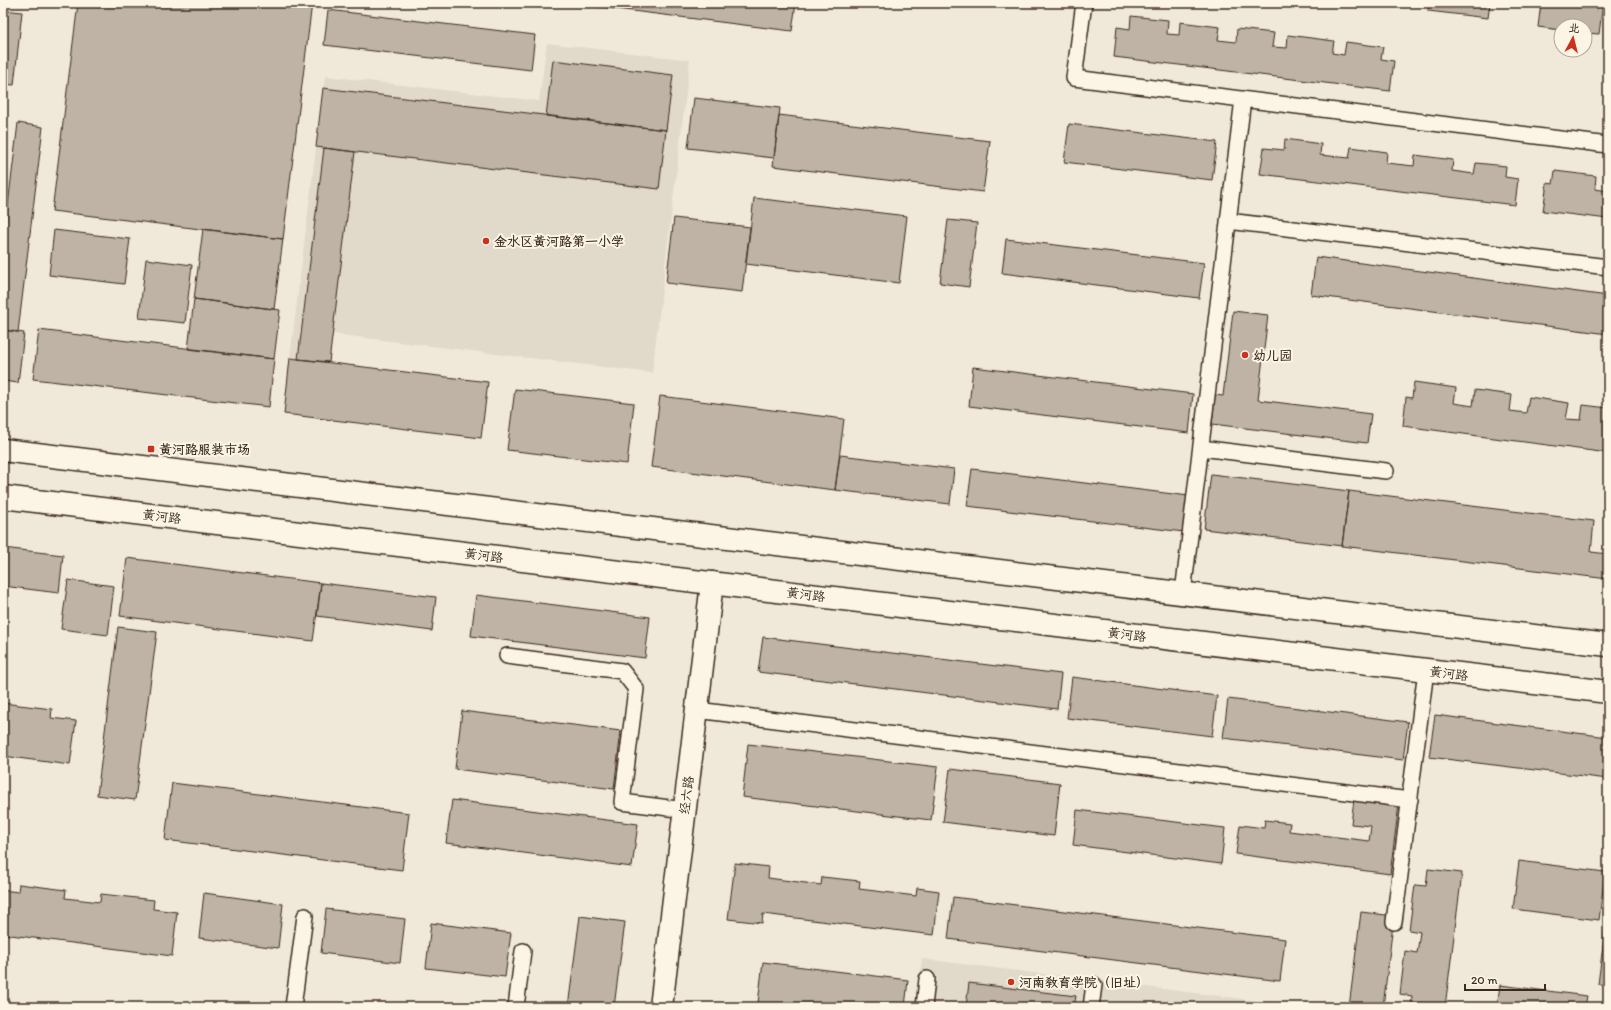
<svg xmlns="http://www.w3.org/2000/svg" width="1611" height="1010" viewBox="0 0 1611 1010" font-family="Itim,'LXGW WenKai TC',sans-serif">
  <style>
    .built { fill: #e1d9c9 }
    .building { fill: #beb3a4; stroke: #3b2a1e }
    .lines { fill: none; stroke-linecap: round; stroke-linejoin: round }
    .lane-casing { stroke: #3b2a1e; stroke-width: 18 }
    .street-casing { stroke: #3b2a1e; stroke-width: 25 }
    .secondary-casing { stroke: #3b2a1e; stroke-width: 25 }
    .lane { stroke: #fcf5e5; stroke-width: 15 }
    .street { stroke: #fcf5e5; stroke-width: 22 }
    .secondary { stroke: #fcf5e5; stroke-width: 22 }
    .poi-dot { fill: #c8321e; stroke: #fcf5e5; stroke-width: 1.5 }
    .labels { text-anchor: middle; stroke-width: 4; stroke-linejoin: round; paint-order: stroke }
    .poi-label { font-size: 13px; font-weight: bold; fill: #3b2a1e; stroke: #fcf5e5; text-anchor: start }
    .street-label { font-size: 13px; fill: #3b2a1e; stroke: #fcf5e5 }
  </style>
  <rect width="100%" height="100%" fill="#f0e9d9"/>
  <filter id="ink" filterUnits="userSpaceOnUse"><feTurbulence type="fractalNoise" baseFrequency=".025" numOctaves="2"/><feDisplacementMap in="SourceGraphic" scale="8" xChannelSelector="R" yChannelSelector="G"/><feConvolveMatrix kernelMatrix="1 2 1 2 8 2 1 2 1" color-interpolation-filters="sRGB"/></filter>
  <g filter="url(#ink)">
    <path class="built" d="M547 43 690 60 652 373 333 334 329 362 290 358 325 76 539 101Z
      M922 959 1283 1004 1282 1007H916Z"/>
    <path class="building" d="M78 3H312L283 239 52 211Z
      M568 3H796L792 31Z
      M1429 3H1490L1488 18 1428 11Z
      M1541 3H1603L1599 34 1585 33V26H1561V30L1538 27Z
      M3 10 22 12 14 85 3 84Z
      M328 10 535 35 531 70 324 45Z
      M1131 16 1168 20 1167 34 1179 35 1180 22 1220 27 1218 40 1236 42 1237 29 1274 33 1272 47 1287 48 1288 35 1334 41 1332 53 1344 55 1346 42 1383 47 1381 59 1394 61 1390 91 1114 57 1117 27 1130 29Z
      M553 60 673 75 666 130 546 116Z
      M323 88 666 130 659 189 316 147Z
      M694 98 780 108 774 158 688 148Z
      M779 115 990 141 983 192 773 166Z
      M18 123 43 127 18 332 3 330V246Z
      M1069 124 1217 142 1212 180 1064 162Z
      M1285 139 1321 144 1320 155 1349 158 1351 147 1387 152 1386 163 1414 166 1415 155 1453 160 1452 171 1474 174 1476 163 1506 166 1505 177 1518 179 1515 205 1260 174 1264 148 1284 150Z
      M324 148 355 152 329 362 298 359Z
      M1555 171 1596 176 1595 189 1608 191V219L1543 211 1547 183 1553 184Z
      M754 198 907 216 899 283 746 264Z
      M674 218 750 227 742 292 666 283Z
      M948 220 977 223 969 287 940 283Z
      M203 229 283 239 274 309 194 299Z
      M54 230 130 239 124 284 49 275Z
      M1006 239 1204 263 1199 298 1002 273Z
      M1316 257 1608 296V334L1311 295Z
      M146 259 192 265 185 323 139 318Z
      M194 299 280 310 274 359 188 349Z
      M1233 311 1268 315 1258 400 1371 414 1367 443 1212 424 1215 395 1223 396Z
      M3 330 24 333 18 383 3 381Z
      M39 330 274 359 269 407 33 379Z
      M290 358 488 382 481 438 284 414Z
      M973 367 1193 394 1189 433 969 406Z
      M1414 382 1456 388 1454 403 1473 406 1475 390 1512 395 1510 411 1526 413 1529 397 1569 403 1566 419 1581 420 1583 405 1608 408V453L1403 426 1406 397 1412 398Z
      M515 389 634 403 627 464 507 450Z
      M660 396 844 419 835 490 651 467Z
      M840 455 954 469 950 504 835 490Z
      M972 469 1189 496 1184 532 967 506Z
      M1211 474 1349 491 1342 546 1204 529Z
      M1349 491 1594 521 1591 552 1608 554V579L1342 546Z
      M3 548 63 555 59 593 3 586Z
      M127 558 321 583 313 641 120 616Z
      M68 580 114 586 108 635 61 629Z
      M321 583 436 597 432 631 317 616Z
      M476 595 650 617 645 658 471 636Z
      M118 627 157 632 135 800 97 795Z
      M763 637 1061 674 1057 709 758 672Z
      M1072 677 1217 696 1212 736 1067 718Z
      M1228 699 1408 722 1403 760 1223 738Z
      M3 703 52 709 51 718 76 721 70 765 3 756Z
      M462 711 621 731 614 789 455 769Z
      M1435 715 1608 737V779L1429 757Z
      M748 744 938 767 931 820 742 797Z
      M950 769 1060 783 1054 836 943 822Z
      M172 783 409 813 402 870 165 840Z
      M1354 799 1399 804 1390 874 1236 854 1240 825 1264 828 1265 820 1290 823 1289 831 1369 841 1371 826 1351 824Z
      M452 800 638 824 632 867 446 843Z
      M1077 810 1225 828 1221 864 1073 845Z
      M1519 861 1605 872 1599 920 1513 909Z
      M735 863 769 867 768 878 821 885 822 877 860 881 859 889 916 896 917 888 939 891 934 935 763 914 762 923 728 919Z
      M1428 869 1462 873 1445 1007H1411L1412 996 1400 994 1405 951 1417 953 1420 932 1409 930 1415 885 1426 886Z
      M19 884 66 890 65 898 100 902 101 894 154 900 153 909 177 912 172 956 3 934V890L18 892Z
      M204 893 283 904 278 948 199 938Z
      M953 897 1285 939 1280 981 948 939Z
      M1608 907V985L1598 984Z
      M326 909 405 919 400 963 321 953Z
      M1361 912 1394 916 1383 1007H1349Z
      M580 916 625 922 614 1007H568Z
      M431 923 511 933 505 977 426 968Z
      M763 962 908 980 905 1007H786L758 1003Z
      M969 983 1076 996 1074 1007H966Z
      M1500 985 1587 996 1585 1007H1497Z
      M191 1003 224 1007H190Z"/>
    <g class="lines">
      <g class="lane-casing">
        <path id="lane" d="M1084 3 1074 78 1608 145
          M1228 221 1608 267
          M1201 448 1386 471
          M1183 593 1243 99
          M507 656 622 671 636 689 622 802 685 810
          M697 710 1410 800
          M1394 922 1426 670
          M293 1007 305 916
          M516 1007 523 951
          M924 1007 927 979
          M1091 1007 1094 985"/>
      </g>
      <g class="street-casing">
        <path id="street" d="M661 1007 712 583"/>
      </g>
      <g class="secondary-casing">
        <path id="secondary" d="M3 450 1608 645
          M3 497 1608 692"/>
      </g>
      <use href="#lane" class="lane"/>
      <use href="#street" class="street"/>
      <use href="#secondary" class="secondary"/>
    </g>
  </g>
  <g class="poi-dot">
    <circle cx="486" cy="241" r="4"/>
    <circle cx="1245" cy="355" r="4"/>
    <rect x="147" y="445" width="8" height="8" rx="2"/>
    <circle cx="1011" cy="982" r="4"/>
  </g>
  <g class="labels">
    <g class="poi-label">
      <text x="494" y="246">金水区黄河路第一小学</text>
      <text x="1253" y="360">幼儿园</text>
      <text x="159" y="454">黄河路服装市场</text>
      <text x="1019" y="987">河南教育学院（旧址）</text>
    </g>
    <g class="street-label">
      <text transform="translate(162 516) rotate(7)" y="5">黄河路</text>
      <text transform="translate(484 555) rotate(7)" y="5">黄河路</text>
      <text transform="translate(806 594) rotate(7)" y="5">黄河路</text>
      <text transform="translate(1127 634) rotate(7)" y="5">黄河路</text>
      <text transform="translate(1449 673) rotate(7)" y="5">黄河路</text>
      <text transform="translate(686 795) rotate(-83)" y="5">经六路</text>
    </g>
  </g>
  <rect width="1611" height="1010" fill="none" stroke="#fcf5e5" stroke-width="16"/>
  <rect x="8" y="8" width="1595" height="994" fill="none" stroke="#3b2a1e" stroke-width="1.5" filter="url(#ink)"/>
  <g transform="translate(1573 38) rotate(7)"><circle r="19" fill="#fcf5e5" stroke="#afa495"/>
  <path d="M0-3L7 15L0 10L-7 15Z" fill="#c8321e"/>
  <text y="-6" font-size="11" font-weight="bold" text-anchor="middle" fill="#3b2a1e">北</text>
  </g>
  <path d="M1465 984v6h80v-6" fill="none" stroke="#3b2a1e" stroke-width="2"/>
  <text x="1471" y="984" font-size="12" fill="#3b2a1e" stroke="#fcf5e5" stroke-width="3" paint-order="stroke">20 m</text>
</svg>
